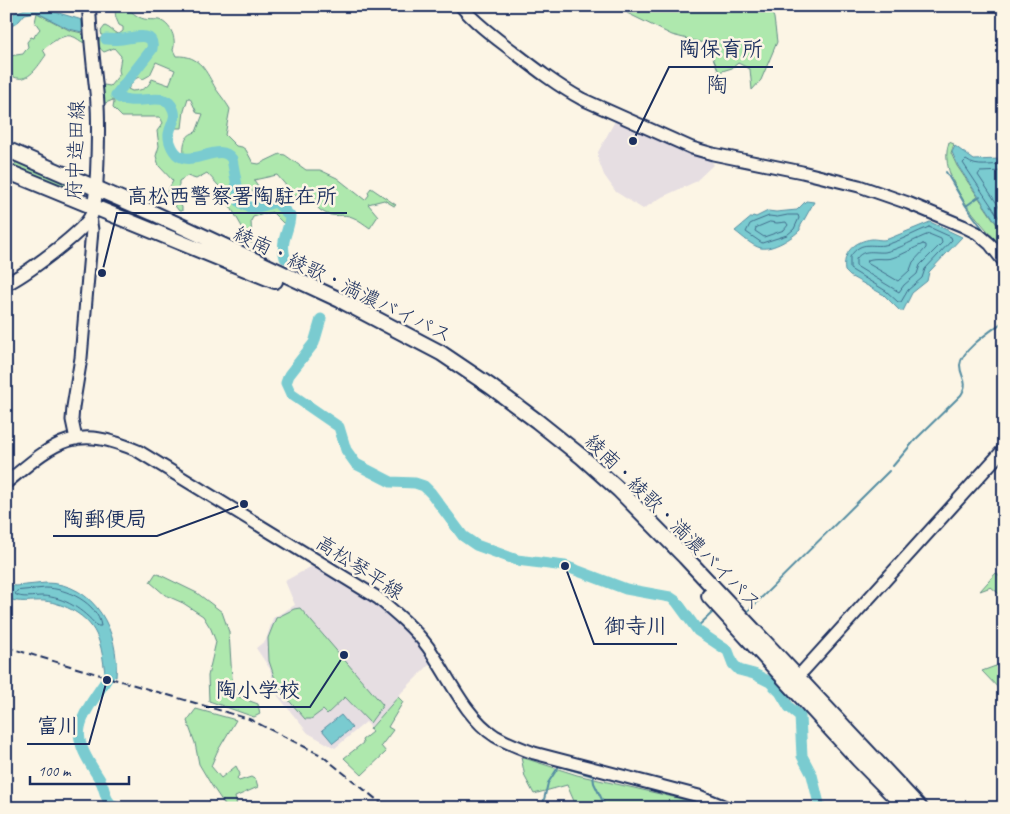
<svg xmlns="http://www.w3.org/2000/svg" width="1010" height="814" viewBox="0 0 1010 814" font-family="Caveat,'Klee One',sans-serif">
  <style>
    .built { fill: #e6dee2 }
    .green { fill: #aee8ad; stroke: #648c86; fill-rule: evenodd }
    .water { fill: #7acbd0; stroke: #548da2 }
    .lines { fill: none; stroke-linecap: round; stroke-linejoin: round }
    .shore { stroke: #416d8c; stroke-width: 1 }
    .stream { stroke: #548da2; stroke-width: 2 }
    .river { stroke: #7acbd0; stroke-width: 11 }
    .secondary-casing { stroke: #1b2f5e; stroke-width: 15 }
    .primary-casing { stroke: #1b2f5e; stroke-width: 16 }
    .highway-casing { stroke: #1b2f5e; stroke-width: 18 }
    .secondary { stroke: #fcf5e5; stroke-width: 11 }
    .primary { stroke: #fcf5e5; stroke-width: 12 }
    .highway { stroke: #fcf5e5; stroke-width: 14 }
    .rail { stroke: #1b2f5e; stroke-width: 2; stroke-dasharray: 8 4; stroke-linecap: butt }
    .labels { text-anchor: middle; stroke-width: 5; stroke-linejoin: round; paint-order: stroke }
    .street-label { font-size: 20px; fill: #1b2f5e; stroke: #fcf5e5 }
    .quarter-label { font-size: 22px; fill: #1b2f5e; stroke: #fcf5e5 }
    .leader { fill: none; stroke: #1b2f5e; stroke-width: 2 }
    .callout-dot { fill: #1b2f5e; stroke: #fcf5e5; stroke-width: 2 }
    .callout-label { font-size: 21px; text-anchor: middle; font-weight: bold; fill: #1b2f5e; stroke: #fcf5e5; stroke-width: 5; stroke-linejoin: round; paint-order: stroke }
  </style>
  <rect width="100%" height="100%" fill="#fcf5e5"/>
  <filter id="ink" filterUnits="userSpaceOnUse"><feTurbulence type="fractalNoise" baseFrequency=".02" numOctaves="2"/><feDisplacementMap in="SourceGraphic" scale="10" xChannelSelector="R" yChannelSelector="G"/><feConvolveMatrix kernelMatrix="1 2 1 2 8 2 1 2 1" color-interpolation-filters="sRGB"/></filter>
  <g filter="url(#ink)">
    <path class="built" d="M619 119 704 155 714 164 695 182 662 197 643 209 616 192 604 175 598 159V152L615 121Z
      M314 565 378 605 409 632 432 662 402 692 371 727 366 722 335 748 308 733 277 695 270 669 256 648 266 640 273 618 295 605 285 581Z"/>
    <path class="green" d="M118 6C128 6 131 13 139 17 146 21 153 19 159 20 171 24 177 39 173 50L176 56C201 55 206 72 216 89 221 96 226 102 230 109L225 135 236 146 242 147 246 150 253 163 259 164 280 154 285 155 306 170H320L337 178 365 200 369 195 368 192 371 188 396 205 394 206 384 200 368 204 378 216 370 228C364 224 358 219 352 217 343 213 334 218 325 213 309 205 316 194 295 196L277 175 254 180 258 186 254 191 239 195C237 180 238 148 217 151 207 152 197 156 186 157L184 155C183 145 184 135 196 132L203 114 197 113 190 98H188L184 111 182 128H173C178 117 176 107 167 98H124L118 94 153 49C157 22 116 43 102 36L101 31 105 26C111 28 113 33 119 34L123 31V27L119 25C116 18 113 13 118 6ZM156 62 175 70 169 85 152 79C147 89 143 90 132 91L128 89 135 79 139 77 143 79 150 75Z
      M631 6H769L774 18 777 42 761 80 752 90 750 69 738 63 732 68 719 72 707 44 672 35 627 13Z
      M37 13 69 30 82 33 85 43C80 42 77 37 71 36 63 34 48 44 43 50L46 55C40 63 30 81 18 78 14 78 10 74 6 72V54L9 56 23 54 28 47 27 42 31 37 34 38 35 35 40 29 35 22Z
      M139 37 150 40 151 48 117 90 115 95 122 101H166C180 114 169 122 167 136 180 184 206 145 228 156L231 160 238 203C250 212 262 207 276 204L288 216V221L283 223 272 212 253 217 251 221 252 243 243 239 245 232 218 185 207 173 196 179 187 176 179 181V186L171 193 182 207V211H179L168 197 167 192 173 181 159 166 156 156 159 146 157 131 163 123 160 117H122L113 108 114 102 113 100 103 104 100 90 104 85 110 86 120 74 119 70 121 56 114 48 104 52C99 49 98 43 100 38 111 44 126 39 139 37Z
      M949 142 954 144 951 153 957 166 1004 235V250C982 223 936 179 949 142Z
      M19 160 71 184 77 192 76 193 11 168Z
      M156 573 197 593 222 612 229 632 232 679 239 697 258 704 260 714 254 717 209 701 208 676 216 642 211 629 203 616 183 603 165 595 150 582Z
      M996 573 1004 580V598L991 587 980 591Z
      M300 608 383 705 370 723 345 697 327 714 323 710 311 719H305L278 688 269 661 268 638 276 618 294 609Z
      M1004 663V694L982 671Z
      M398 697 403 702 388 727 393 730 381 746 386 752 362 775 344 758 363 743 362 740 372 732 370 729Z
      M196 709 236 720 217 752 211 766 221 778 236 766 240 774 237 778 239 781 251 777 256 780 258 787 235 797 237 806 234 808H227L212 786 199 764 195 743 187 721Z
      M521 757 577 775 695 802 689 808H577L567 785 534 794 525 777Z"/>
    <path class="water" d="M39 7 82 20V32L69 29 36 12 25 14 19 21 6 30V16L28 8Z
      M955 146 974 160 999 159 1004 161V234L958 166 952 152Z
      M806 201 814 202 800 227V230C792 238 773 250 761 248 752 246 743 237 735 231L753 216 756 217 768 211 776 212 797 210Z
      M930 222 962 237 929 272 927 281 912 293 903 311H900L884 295 850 276 845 271C842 253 854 241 872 239 878 239 882 241 888 239Z
      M46 583C95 583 120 632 116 677L105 673C103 660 102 646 96 634 87 615 65 604 45 601 32 600 19 604 6 598V585L16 586Z
      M341 715 352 728 333 743 322 730Z"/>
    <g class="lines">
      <path class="shore" d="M1004 165C990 163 978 169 966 160L963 163 1004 225
        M1004 171 980 172 978 175 1004 214
        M788 215H798L799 218 794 229 787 235 762 243 746 232 750 224 754 222 769 216 777 217Z
        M770 222 777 223 786 222 788 225 784 230 764 237 755 231 756 228Z
        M929 227 951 237 952 240 925 269 922 278 908 290 901 302H898L886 291 850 269V257C862 238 873 249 889 244 902 240 916 232 929 227Z
        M929 234 941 239 942 243 920 265 917 274 904 285 899 292 856 266V259C864 248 874 253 885 252 900 249 915 239 929 234Z
        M923 244 926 245V248L913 262 910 270 898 281 867 263 868 260C876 257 884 260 892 258 903 255 913 248 923 244Z
        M46 588C66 588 98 603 101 626H97C83 610 65 597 42 596 34 596 21 599 15 594L17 591Z"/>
      <path class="stream" d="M946 172 966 206 983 229
        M966 206 980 196
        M893 466 915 440 961 395C970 381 960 378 960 365 961 350 992 330 1004 321
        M747 612 889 471
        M696 628 713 612
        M542 808 548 783 559 766 593 776 594 783 606 808"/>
      <path class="river" d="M106 39C111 39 116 40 122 39 133 38 155 30 152 49L116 95C129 108 163 91 171 105 179 118 171 122 169 134 168 142 174 154 181 157 197 164 221 142 232 159L240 202C251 212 263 205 276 202L290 216C289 233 280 238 285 258
        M321 319 314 343 289 375 286 383 291 394 339 427 346 450 356 464 391 482 415 483 424 486 431 493 463 536 476 545 517 560 565 566 626 589 670 597 676 601 698 631 728 651 733 664 739 670 754 674 770 682 780 692 789 707 800 716 802 756 812 775 820 808
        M111 660C112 672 108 678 101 688 73 729 72 736 99 778 107 790 102 799 116 808"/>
      <g class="secondary-casing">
        <path id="secondary" d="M461 6C476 24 496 38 514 52 536 69 558 86 582 99L692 148 713 154 802 172 859 186 908 203 963 226 977 233 990 244 1004 262
          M76 439 72 420 73 407 81 358 92 230 90 217
          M6 483C55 442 74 423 138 451L378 598C396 613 414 628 428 647 448 675 465 717 495 736 507 743 520 748 534 753L699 796 728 808
          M791 682 804 670 1004 449"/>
      </g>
      <g class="primary-casing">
        <path id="primary" d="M6 284C25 275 79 235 90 218 96 208 96 185 97 173 98 148 99 122 97 97 94 67 90 37 89 6"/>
      </g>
      <g class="highway-casing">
        <path id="highway" d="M6 149 153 213 340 300 441 353 490 386 537 421 582 457 619 490 685 557 920 808
          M6 171 275 281
          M709 596 858 759 906 808"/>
      </g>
      <use href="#secondary" class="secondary"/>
      <use href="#primary" class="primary"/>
      <use href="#highway" class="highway"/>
      <path class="rail" d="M6 647 249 719 321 755 387 808"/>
    </g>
  </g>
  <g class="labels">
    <g class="street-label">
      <text transform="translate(75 150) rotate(-88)" y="7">府中造田線</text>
      <text transform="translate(343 284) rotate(26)" y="7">綾南・綾歌・満濃バイパス</text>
      <text transform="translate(674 522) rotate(45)" y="7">綾南・綾歌・満濃バイパス</text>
      <text transform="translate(360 567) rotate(33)" y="7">高松琴平線</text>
    </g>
    <g class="quarter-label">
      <text x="717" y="92">陶</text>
    </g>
  </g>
  <path class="leader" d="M633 141L669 67H773M102 273L117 213H347M244 504L157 536H53M565 566L594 644H677M344 655L310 707H206M107 680L89 744H27"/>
  <g class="callout-dot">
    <circle cx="633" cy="141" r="5"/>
    <circle cx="102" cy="273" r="5"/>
    <circle cx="244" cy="504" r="5"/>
    <circle cx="565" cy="566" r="5"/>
    <circle cx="344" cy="655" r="5"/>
    <circle cx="107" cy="680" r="5"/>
  </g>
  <g class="callout-label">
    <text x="721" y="56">陶保育所</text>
    <text x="232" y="203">高松西警察署陶駐在所</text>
    <text x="105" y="526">陶郵便局</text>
    <text x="636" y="633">御寺川</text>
    <text x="258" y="697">陶小学校</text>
    <text x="58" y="733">富川</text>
  </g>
  <rect width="1010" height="814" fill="none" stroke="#fcf5e5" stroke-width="25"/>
  <rect x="12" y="12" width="985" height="789" fill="none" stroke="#1b2f5e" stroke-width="2" filter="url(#ink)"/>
  <path d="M30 776v8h99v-8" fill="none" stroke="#1b2f5e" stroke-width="2.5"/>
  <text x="38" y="776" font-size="15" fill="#1b2f5e" stroke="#fcf5e5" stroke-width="4" paint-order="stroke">100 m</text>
</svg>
